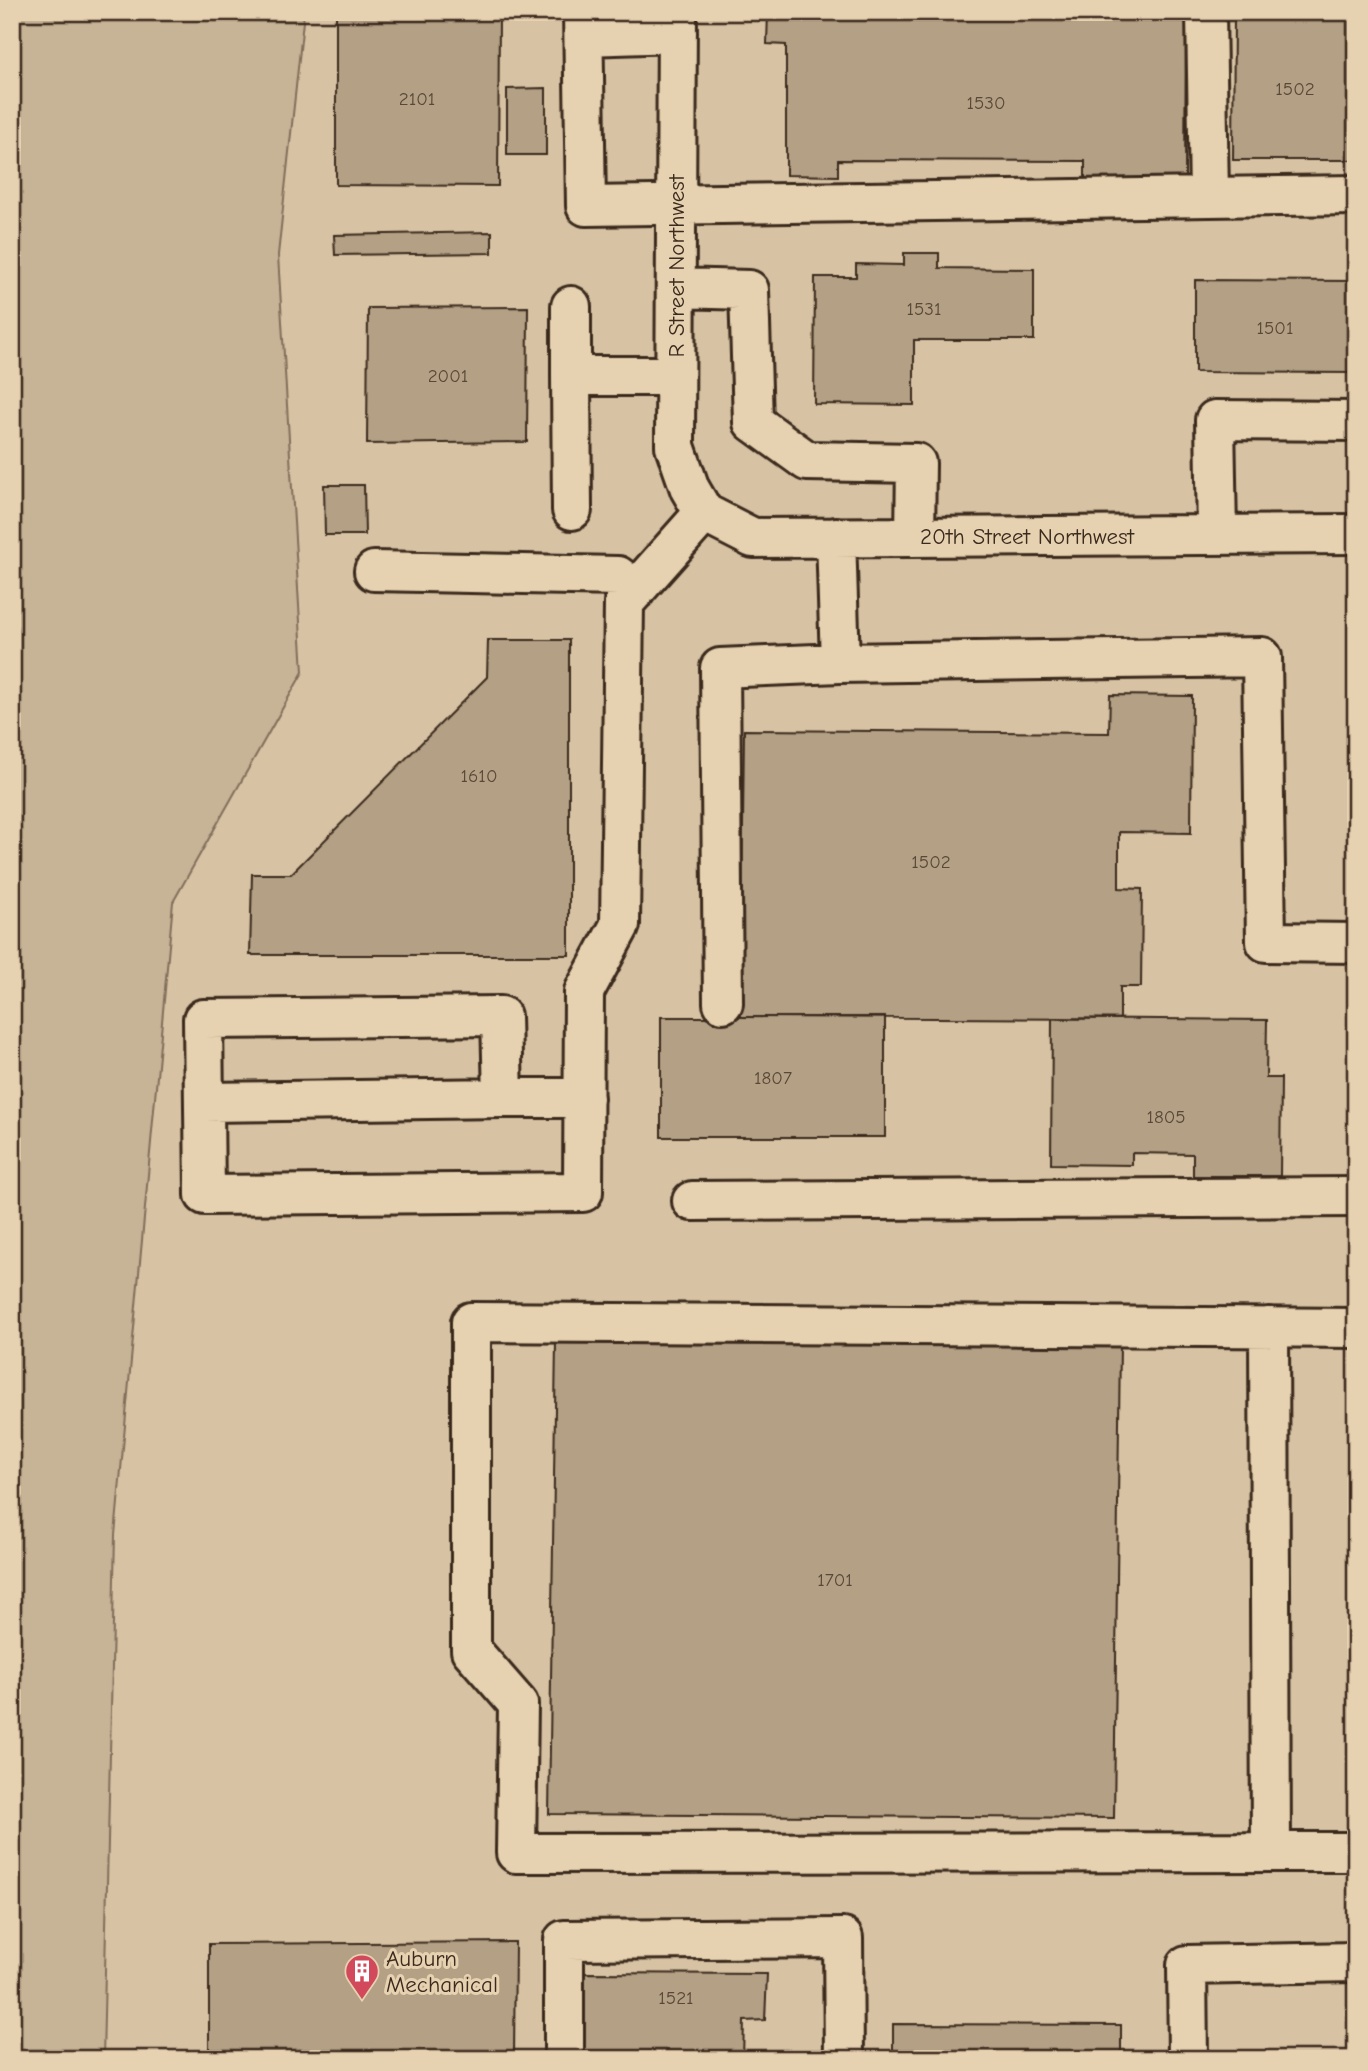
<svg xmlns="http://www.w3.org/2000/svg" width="1368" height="2071" viewBox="0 0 1368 2071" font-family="'Comic Neue',sans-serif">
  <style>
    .built { fill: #d7c2a3 }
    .green { fill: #c7b396; stroke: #816e5a; stroke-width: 2 }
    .building { fill: #b4a085; stroke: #3b2a1e; stroke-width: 2 }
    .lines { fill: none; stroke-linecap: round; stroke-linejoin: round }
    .minor-casing { stroke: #3b2a1e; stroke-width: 44 }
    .minor { stroke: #e6d1b0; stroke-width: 38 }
    .labels { text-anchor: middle; stroke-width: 6; stroke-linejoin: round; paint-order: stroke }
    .number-label { font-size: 19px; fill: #594838 }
    .street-label { font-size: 23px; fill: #3b2a1e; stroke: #e6d1b0 }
    .poi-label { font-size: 23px; fill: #3b2a1e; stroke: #e6d1b0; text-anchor: start }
  </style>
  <rect width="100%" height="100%" fill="#e6d1b0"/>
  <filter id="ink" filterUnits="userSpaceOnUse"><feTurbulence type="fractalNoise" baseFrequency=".0143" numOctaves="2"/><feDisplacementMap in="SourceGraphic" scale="14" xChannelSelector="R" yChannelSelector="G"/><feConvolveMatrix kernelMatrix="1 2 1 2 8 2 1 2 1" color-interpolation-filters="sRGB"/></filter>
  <g filter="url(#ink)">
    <path class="built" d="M304 12H1356V2059H103L115 1535 173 902 303 672 278 255Z"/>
    <path class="green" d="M12 12H304L278 255 303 672 173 902 115 1535 103 2059H12Z"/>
    <path class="building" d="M336 12H499L498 186 336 185Z
      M768 12 1186 13 1185 178H1085V161L838 160V176L786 175V45L767 44Z
      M1234 15H1356V160H1233Z
      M546 88V155H507V89Z
      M492 232V253L335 255 334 235Z
      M904 253H939V268L1034 269V340H914V405L814 404 815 277H856V264L904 265Z
      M1195 280 1356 281V373L1195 372Z
      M528 307 527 442 367 444 368 308Z
      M324 485H364L365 535H325Z
      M488 640H569V955H250L252 874H291L487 677Z
      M1110 695 1192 696 1191 833 1119 832V888L1142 889 1141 987H1120V1019L741 1017 744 730 1109 733Z
      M661 1017H885V1137H661Z
      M1052 1018 1267 1020 1266 1078H1281L1280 1176H1193V1154L1132 1153V1165L1051 1164Z
      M556 1342 1120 1344 1114 1818 549 1814Z
      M515 1942 514 2059H209V1944Z
      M585 1973 767 1974 765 2020 744 2021 743 2059H585Z
      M893 2024 1121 2025V2059H893Z"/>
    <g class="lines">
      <g class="minor-casing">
        <path id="minor" d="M583 12 586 206 1209 197 1206 12
          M677 12 675 446 690 489 704 513
          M584 36 677 33
          M1209 197 1356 195
          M676 288 749 290 753 422 807 461 916 463 915 537
          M571 306V376
          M572 510 571 376H675
          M704 513 753 538 1356 534
          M1217 535 1215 420 1356 421
          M836 537 840 663 1262 657 1266 942 1356 943
          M374 571 618 576 636 590
          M723 1003 720 668 840 663
          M584 1098H503L501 1016 203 1019 205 1195 583 1192 584 992 620 925 624 603 704 513
          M205 1102 503 1098
          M692 1201 1356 1197
          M1269 1327 1271 1852
          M1356 1328 471 1322V1650L518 1704 516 1853 1356 1852
          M564 2059V1940L843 1938 844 2059
          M1188 2059 1187 1965 1356 1962"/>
      </g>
      <use href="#minor" class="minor"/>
    </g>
  </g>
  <defs>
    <g id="building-pin" transform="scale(1.75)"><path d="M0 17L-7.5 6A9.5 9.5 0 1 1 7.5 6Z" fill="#d1495b" stroke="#e6d1b0"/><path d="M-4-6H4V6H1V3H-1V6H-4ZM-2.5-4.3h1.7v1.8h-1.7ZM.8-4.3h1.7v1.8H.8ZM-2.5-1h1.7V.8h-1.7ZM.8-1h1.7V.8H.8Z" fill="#fff"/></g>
  </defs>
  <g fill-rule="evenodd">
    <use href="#building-pin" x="362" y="1971"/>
  </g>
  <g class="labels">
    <g class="number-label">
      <text x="1295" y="95">1502</text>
      <text x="417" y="105">2101</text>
      <text x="986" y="109">1530</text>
      <text x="924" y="315">1531</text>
      <text x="1275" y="334">1501</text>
      <text x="448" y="382">2001</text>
      <text x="479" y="782">1610</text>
      <text x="931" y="868">1502</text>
      <text x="773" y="1084">1807</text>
      <text x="1166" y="1123">1805</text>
      <text x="835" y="1586">1701</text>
      <text x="676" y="2004">1521</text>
    </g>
    <g class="street-label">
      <text transform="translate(676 266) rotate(-90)" y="8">R Street Northwest</text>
      <text x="1027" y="544">20th Street Northwest</text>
    </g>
    <g class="poi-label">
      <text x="386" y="1966">Auburn<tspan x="386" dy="26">Mechanical</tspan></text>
    </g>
  </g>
  <rect width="1368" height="2071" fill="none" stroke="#e6d1b0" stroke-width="42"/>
  <rect x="21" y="21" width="1326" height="2029" fill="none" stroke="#3b2a1e" stroke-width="2.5" filter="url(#ink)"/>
</svg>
